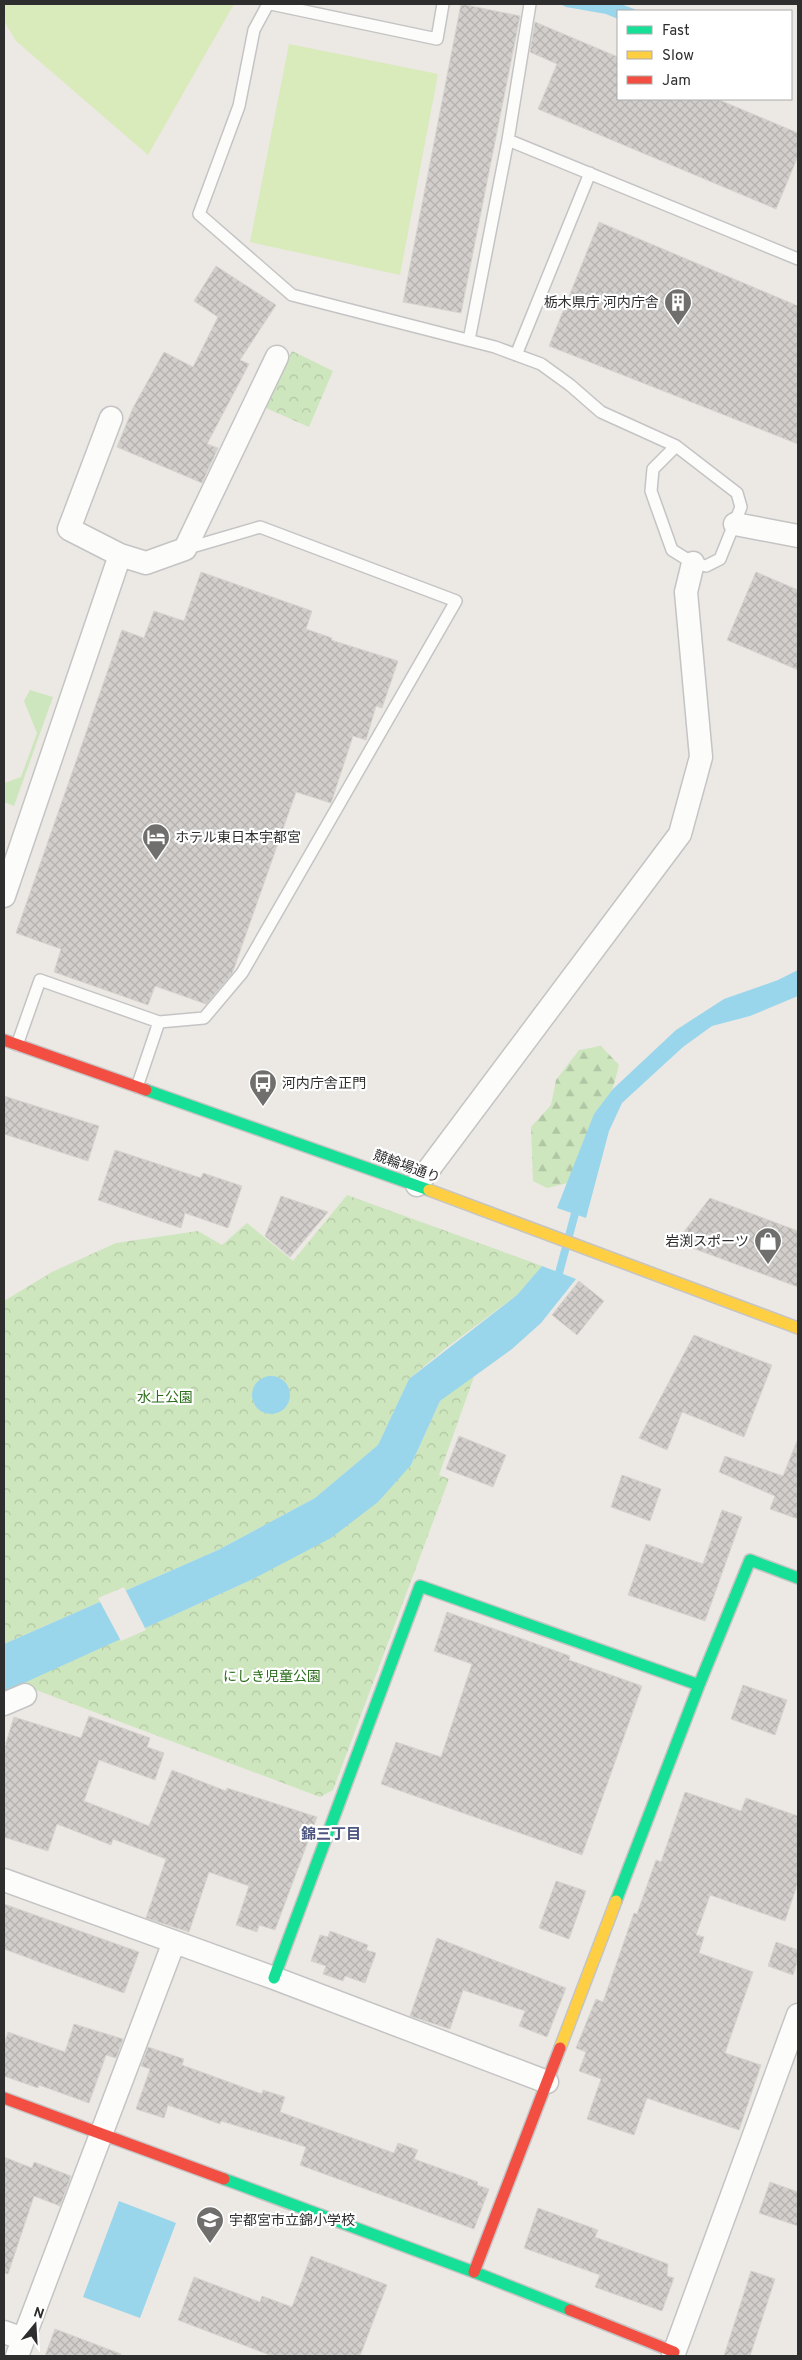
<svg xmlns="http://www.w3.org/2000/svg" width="802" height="2360" viewBox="0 0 802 2360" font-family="Overpass,'Noto Sans JP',sans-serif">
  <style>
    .forest { fill: url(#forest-firs) }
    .park { fill: url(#park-crowns) }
    .garden { fill: #cee6be }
    .pitch { fill: #d9eabb }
    .water { fill: #99d6ec }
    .pier { fill: #ece8e4 }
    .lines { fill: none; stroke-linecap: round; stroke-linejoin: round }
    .stream { stroke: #99d6ec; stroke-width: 8 }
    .building { fill: url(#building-cross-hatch); stroke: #d7d4d0 }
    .lane-casing { stroke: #c5c4c5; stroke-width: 14 }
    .street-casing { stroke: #c5c4c5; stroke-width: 25 }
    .fast-casing { stroke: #c5c4c5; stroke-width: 14 }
    .slow-casing { stroke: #c5c4c5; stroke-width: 14 }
    .jam-casing { stroke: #c5c4c5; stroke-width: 14 }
    .lane { stroke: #fcfcfb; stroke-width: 11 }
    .street { stroke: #fcfcfb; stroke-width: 22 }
    .fast { stroke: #16e098; stroke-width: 11 }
    .slow { stroke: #ffcf43; stroke-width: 11 }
    .jam { stroke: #f24e42; stroke-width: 11 }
    .labels { text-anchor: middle; stroke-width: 4.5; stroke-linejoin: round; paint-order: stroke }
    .poi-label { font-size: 14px; fill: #2e2e2e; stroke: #fff; text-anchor: start }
    .street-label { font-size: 14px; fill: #2e2e2e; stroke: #fff }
    .park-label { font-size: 14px; fill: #2c6e1b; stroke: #fff }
    .neighbourhood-label { font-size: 15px; font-weight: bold; fill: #4d5680; stroke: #fff }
  </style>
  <defs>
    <pattern id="forest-firs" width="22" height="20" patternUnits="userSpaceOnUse" patternTransform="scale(1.25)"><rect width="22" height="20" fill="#cee6be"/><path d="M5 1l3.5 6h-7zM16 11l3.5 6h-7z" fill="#b1c6a4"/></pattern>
    <pattern id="park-crowns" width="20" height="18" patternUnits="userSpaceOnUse" patternTransform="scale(1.25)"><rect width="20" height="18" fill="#cee6be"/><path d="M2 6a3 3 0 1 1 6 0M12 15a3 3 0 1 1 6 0" fill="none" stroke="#b1c6a4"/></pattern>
    <pattern id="building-cross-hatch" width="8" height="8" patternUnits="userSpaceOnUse" patternTransform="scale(1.25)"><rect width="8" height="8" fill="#d1cecb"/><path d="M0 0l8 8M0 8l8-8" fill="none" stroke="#b4b1af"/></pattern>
  </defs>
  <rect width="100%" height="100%" fill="#ece8e4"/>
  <path class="forest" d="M601 1046 619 1065C609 1108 590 1146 568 1183L547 1188 533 1181 531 1127 551 1105 556 1080 579 1050Z"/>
  <path class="park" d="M292 351 333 371 309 427 266 408Z
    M347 1195 542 1266 517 1295 446 1348 409 1379 378 1445 315 1498 218 1550 4 1644V1301L52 1272 116 1243 198 1231 222 1245 247 1223 293 1261Z
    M475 1374 439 1475 449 1479 333 1790 320 1797 20 1684 251 1580 411 1465 440 1401Z"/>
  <path class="garden" d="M30 690 53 697 14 806 4 802V783L21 777 37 733 24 701Z"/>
  <path class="pitch" d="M4 4H234L148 155 16 41 4 21Z
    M289 44 438 74 400 275 250 242Z"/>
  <path class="water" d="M560 4H621L639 11H618V19L606 14 566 7Z
    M798 970V996L750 1016 712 1026 683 1047 622 1103 609 1131 586 1218 557 1208 594 1114 613 1089 676 1030 724 999 778 980Z
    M542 1266 576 1279 541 1323 512 1349 440 1401 411 1465 378 1502 331 1538 251 1580 4 1692V1644L218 1550 315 1498 378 1445 409 1379 517 1295Z
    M252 1395a19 19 0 1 1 38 0a19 19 0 1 1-38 0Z
    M119 2201 176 2223 140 2318 83 2297Z"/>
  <path class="pier" d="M124 1587 146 1630 121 1641 98 1598Z"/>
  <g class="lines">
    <path class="stream" d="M553 1280 559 1273 577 1206"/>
  </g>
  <path class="building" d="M461 4 520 16 461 313 403 302Z
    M535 22 618 57V99H717L798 133V156L776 209 538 109 557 64 530 52Z
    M599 222 798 306V444L549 346Z
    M216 266 276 305 240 360 249 364 207 444 218 448 202 483 117 447 133 408 164 352 193 367 218 317 194 301Z
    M201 572 312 611 306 629 332 638 331 640 398 661 382 708 376 706 366 740 353 736 331 803 296 792 232 974 206 1004 155 986 148 1005 54 972 61 949 16 933 122 630 144 638 154 611 184 621Z
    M756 572 798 590V670L727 640Z
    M4 1096 99 1126 88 1161 4 1134Z
    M115 1150 201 1178 203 1173 242 1186 228 1228 185 1213 181 1228 98 1200Z
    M281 1196 328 1212 290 1257 265 1236Z
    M710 1198 798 1231V1287L676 1242Z
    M579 1281 604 1301 577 1335 552 1315Z
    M694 1335 772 1365 744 1437 682 1412 667 1450 639 1438Z
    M459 1436 506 1455 493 1487 446 1469Z
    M797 1441 798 1519 770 1509 775 1496 719 1472 725 1456 783 1476Z
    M622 1475 661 1489 650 1521 611 1507Z
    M722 1510 742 1517 705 1621 628 1595 646 1544 703 1564Z
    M447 1612 570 1656 569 1660 642 1686 582 1855 381 1784 396 1742 441 1757 472 1664 434 1651Z
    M743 1685 787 1700 775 1735 731 1719Z
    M89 1716 150 1738 147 1747 164 1753 155 1780 99 1760 84 1801 149 1826 172 1770 226 1791 227 1788 317 1817 275 1930 259 1925 257 1932 236 1925 249 1886 209 1872 189 1932 146 1918 166 1859 113 1839 111 1845 57 1824 48 1851 4 1837V1749L14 1717 81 1738Z
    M685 1792 741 1811 746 1798 798 1816V1882L785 1921 710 1895 696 1935 704 1937 699 1953 753 1972 725 2053 761 2065 739 2130 647 2098 634 2135 587 2119 601 2079 579 2071 586 2052 576 2048 596 1999 603 2002 634 1913 637 1914 656 1860 661 1862Z
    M556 1881 586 1891 569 1939 539 1928Z
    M4 1904 139 1952 124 1993 4 1949Z
    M330 1931 368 1945 366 1950 376 1953 365 1983 345 1976 343 1981 323 1974 326 1966 311 1961 320 1935 328 1937Z
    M437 1938 566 1988 547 2037 519 2026 525 2011 463 1990 450 2029 410 2016Z
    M776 1942 798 1950V1959L793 1975 768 1966Z
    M74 2024 123 2039 116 2058 106 2055 89 2103 39 2085 38 2088 4 2076V2045L8 2032 65 2052Z
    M148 2047 184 2059 182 2065 262 2094 263 2090 285 2097 280 2112 394 2153 398 2143 418 2150 414 2159 478 2182 477 2185 489 2189 474 2229 300 2165 306 2147 221 2121 220 2124 168 2105 164 2118 136 2109 150 2069 141 2066Z
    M4 2157 32 2168 34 2162 71 2176 60 2206 34 2196 8 2274 4 2273Z
    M770 2182 798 2192V2226L759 2213Z
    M538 2208 598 2230 595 2237 668 2264 667 2276 674 2278 662 2311 595 2287 600 2275 524 2248Z
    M311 2256 387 2285 360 2356H272L178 2320 194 2277 260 2302 262 2296 292 2307Z
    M751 2271 775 2279 750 2356H724Z
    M55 2329 121 2354V2356H45Z"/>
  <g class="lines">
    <g class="lane-casing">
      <path id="lane" d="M268 4 254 30 239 106 199 214 292 295 495 347 541 364 570 385 601 412 676 446
        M271 4 437 39 443 4
        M530 4 508 140 798 259
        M469 340 508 140
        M516 355 590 173
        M676 446 737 493 741 507 720 559 706 566 693 563 672 550 651 491 653 469Z
        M17 1045 40 980 159 1022
        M137 1087 159 1022 204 1018 242 973 456 601 260 527 185 549"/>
    </g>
    <g class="street-casing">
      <path id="street" d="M111 418 69 529 120 555 146 563 185 549 277 357
        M735 524 798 536
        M4 896 120 555
        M417 1185 680 834 701 757 686 592 693 563
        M4 1704 25 1695
        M4 1880 274 1978 547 2082
        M4 2332 23 2339
        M17 2356 174 1942
        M673 2356 798 2015"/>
    </g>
    <g class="fast-casing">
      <path id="fast" d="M146 1090 429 1190
        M616 1901 699 1685 750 1560 798 1578
        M274 1978 420 1586 699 1685
        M224 2179 474 2272 570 2310"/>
    </g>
    <g class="slow-casing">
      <path id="slow" d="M429 1190 798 1328
        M560 2048 616 1901"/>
    </g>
    <g class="jam-casing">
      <path id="jam" d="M4 1040 146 1090
        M4 2098 224 2179
        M474 2272 560 2048
        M570 2310 674 2352"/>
    </g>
    <use href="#lane" class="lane"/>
    <use href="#street" class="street"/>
    <use href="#fast" class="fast"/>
    <use href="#slow" class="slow"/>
    <use href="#jam" class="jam"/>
  </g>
  <defs>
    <g id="building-pin" transform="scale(1.4375)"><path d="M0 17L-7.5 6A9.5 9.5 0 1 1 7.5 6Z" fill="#706f6e" stroke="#fff"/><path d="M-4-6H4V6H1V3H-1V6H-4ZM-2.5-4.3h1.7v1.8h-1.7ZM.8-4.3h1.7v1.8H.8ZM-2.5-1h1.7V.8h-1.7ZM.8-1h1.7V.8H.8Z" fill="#fff"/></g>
    <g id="hotel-pin" transform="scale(1.4375)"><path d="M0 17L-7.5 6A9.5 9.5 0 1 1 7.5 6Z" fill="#706f6e" stroke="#fff"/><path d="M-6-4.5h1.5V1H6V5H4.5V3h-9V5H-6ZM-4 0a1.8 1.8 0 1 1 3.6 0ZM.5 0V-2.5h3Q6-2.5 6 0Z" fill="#fff"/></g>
    <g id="bus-pin" transform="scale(1.4375)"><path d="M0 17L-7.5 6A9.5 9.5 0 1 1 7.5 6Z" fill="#706f6e" stroke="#fff"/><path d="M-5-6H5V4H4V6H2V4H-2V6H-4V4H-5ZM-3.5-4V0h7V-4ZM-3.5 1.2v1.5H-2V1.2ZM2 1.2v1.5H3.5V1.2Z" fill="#fff"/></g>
    <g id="shop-pin" transform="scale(1.4375)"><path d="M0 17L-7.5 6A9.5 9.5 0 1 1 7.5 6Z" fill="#706f6e" stroke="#fff"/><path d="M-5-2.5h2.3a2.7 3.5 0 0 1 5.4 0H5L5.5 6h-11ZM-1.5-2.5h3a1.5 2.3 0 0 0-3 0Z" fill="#fff"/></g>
    <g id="school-pin" transform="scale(1.4375)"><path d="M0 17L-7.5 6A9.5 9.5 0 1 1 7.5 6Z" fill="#706f6e" stroke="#fff"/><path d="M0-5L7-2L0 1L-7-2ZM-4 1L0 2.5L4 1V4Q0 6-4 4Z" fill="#fff"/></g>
  </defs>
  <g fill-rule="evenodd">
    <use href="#building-pin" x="678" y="302"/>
    <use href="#hotel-pin" x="156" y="837"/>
    <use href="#bus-pin" x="263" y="1083"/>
    <use href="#shop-pin" x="768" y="1241"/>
    <use href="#school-pin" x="210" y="2220"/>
  </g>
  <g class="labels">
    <g class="poi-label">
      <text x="659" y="307" text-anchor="end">栃木県庁 河内庁舎</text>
      <text x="175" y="842">ホテル東日本宇都宮</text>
      <text x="282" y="1088">河内庁舎正門</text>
      <text x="749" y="1246" text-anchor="end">岩渕スポーツ</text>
      <text x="229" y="2225">宇都宮市立錦小学校</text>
    </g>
    <g class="street-label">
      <text transform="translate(407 1166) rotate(20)" y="5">競輪場通り</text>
    </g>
    <g class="park-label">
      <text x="165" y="1402">水上公園</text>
      <text x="272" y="1681">にしき児童公園</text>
    </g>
    <g class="neighbourhood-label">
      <text x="331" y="1839">錦三丁目</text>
    </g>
  </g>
  <rect width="802" height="2360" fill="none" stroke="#2e2e2e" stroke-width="10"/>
  <rect x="617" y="10" width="175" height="90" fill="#ffffff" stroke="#ababab"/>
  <rect x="627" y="26" width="25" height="8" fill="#16e098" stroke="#ababab"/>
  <text x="662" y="35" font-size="15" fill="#2e2e2e">Fast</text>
  <rect x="627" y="51" width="25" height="8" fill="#ffcf43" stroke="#ababab"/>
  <text x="662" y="60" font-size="15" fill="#2e2e2e">Slow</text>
  <rect x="627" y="76" width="25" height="8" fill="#f24e42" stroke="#ababab"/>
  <text x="662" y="85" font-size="15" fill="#2e2e2e">Jam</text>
  <g transform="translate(35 2325) rotate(18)" stroke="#ffffff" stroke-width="4" paint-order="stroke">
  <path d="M0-4L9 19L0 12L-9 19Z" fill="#2e2e2e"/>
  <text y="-8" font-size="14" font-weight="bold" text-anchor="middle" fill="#2e2e2e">N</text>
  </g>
</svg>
